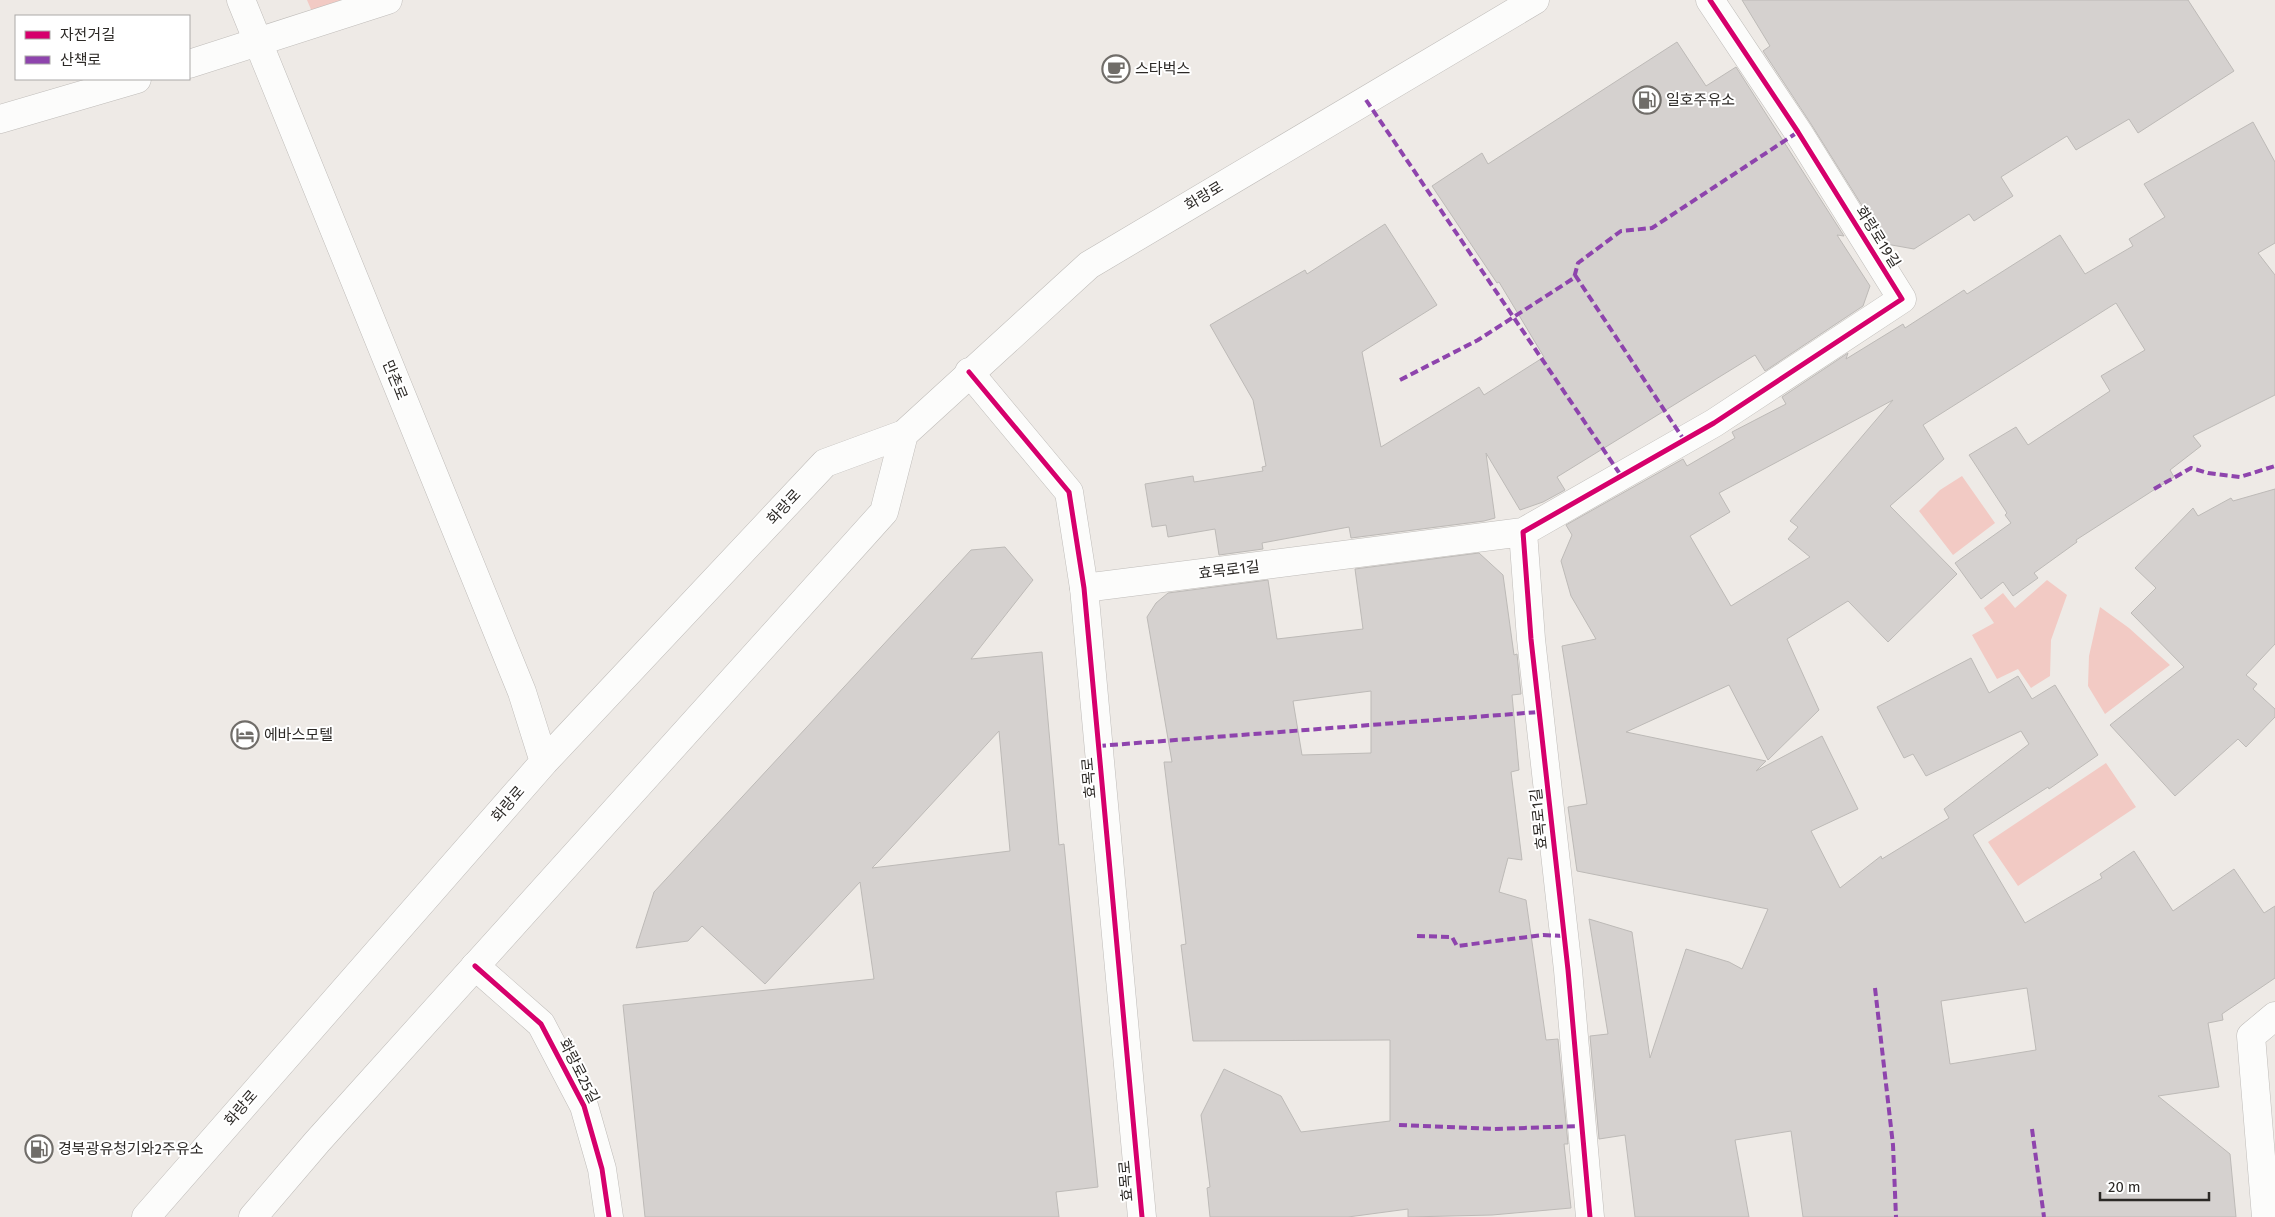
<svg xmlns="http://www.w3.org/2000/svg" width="2275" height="1217" viewBox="0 0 2275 1217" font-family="'Fira Sans','Noto Sans KR',sans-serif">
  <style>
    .green { fill: #f2cac4 }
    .building { fill: #d5d1cf; stroke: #bdbab7; fill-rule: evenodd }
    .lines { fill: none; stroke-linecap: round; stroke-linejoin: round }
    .minor-casing { stroke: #bfbcb9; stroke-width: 29 }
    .tertiary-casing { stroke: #bfbcb9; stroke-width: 29 }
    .secondary-casing { stroke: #bfbcb9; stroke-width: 29 }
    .minor { stroke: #fcfcfb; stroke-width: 28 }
    .tertiary { stroke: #fcfcfb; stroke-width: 28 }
    .secondary { stroke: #fcfcfb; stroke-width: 28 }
    .quiet { stroke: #8e44ad; stroke-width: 4; stroke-dasharray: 8 4; stroke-linecap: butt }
    .cycleway-casing { stroke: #fff; stroke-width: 8 }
    .cycleway { stroke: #d6006c; stroke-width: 5 }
    .labels { text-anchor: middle; stroke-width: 4; stroke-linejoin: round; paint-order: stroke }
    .poi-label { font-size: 15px; fill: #2c2926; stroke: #fff; text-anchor: start }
    .street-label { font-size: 15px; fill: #2c2926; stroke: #fff }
  </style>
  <rect width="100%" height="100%" fill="#eeeae6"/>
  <path class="green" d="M307 0H354L313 14Z
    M1962 476 1995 523 1953 555 1919 511 1940 490Z
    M2047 580 2067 595 2051 640 2050 676 2031 688 2018 669 1997 679 1972 635 1994 623 1984 608 2003 593 2015 608Z
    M2100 607 2129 628 2170 665 2105 714 2088 686 2089 656Z
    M2106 763 2136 807 2018 886 1988 842Z"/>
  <path class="building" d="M1742 0H2188L2234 71 2138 133 2129 119 2076 150 2067 136 2001 177 2013 196 1974 221 1969 214 1914 249 1886 244 1811 124 1763 51 1770 46Z
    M1677 42 1706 86 1736 67 1844 236 1837 235 1870 286 1863 306 1765 371 1755 355 1557 477 1565 490 1543 502 1520 510 1486 453 1495 518 1484 521 1351 538 1349 527 1262 543 1263 549 1219 555 1215 529 1168 537 1166 525 1152 527 1145 484 1193 476 1194 482 1263 471 1262 467 1266 466 1253 400 1210 325 1305 270 1307 274 1385 224 1437 305 1362 352 1381 447 1479 387 1484 395 1544 357 1499 282 1497 283 1432 186 1482 153 1488 164Z
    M2253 122 2275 162V243L2258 253 2275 275V395L2193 436 2201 446 2170 470 2174 477 2076 540 2077 542 2034 573 2038 578 2013 596 2003 582 1981 599 1955 563 2011 523 2005 515 2007 513 1969 455 2016 427 2028 445 2110 391 2101 376 2145 350 2116 303 1923 425 1944 459 1890 506 1957 574 1888 642 1848 601 1787 639 1819 710 1768 760 1729 685 1626 732 1766 761 1756 771 1822 736 1858 809 1811 831 1840 888 1881 856 1882 859 1949 818 1944 809 2029 744 2021 731 1926 776 1913 754 1904 758 1877 707 1971 658 1989 693 2018 676 2032 699 2055 685 2098 755 2049 789 2048 787 1973 835 2025 923 2102 878 2100 874 2134 851 2173 911 2234 869 2264 913 2275 906V978L2222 1014 2223 1020 2208 1023 2219 1087 2158 1096 2230 1154 2236 1217H1803L1791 1131 1735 1140 1749 1217H1635L1625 1135 1599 1139 1590 1036 1608 1034 1589 919 1632 932 1650 1058 1686 949 1729 962 1742 969 1768 909 1577 871 1568 807 1587 804 1562 646 1596 639 1571 596 1561 561 1572 535 1566 525 1683 459 1687 466 1735 438 1732 432 1786 404 1782 397 1848 353 1846 359 1903 324 1905 328 1964 290 1967 294 2060 235 2085 274 2133 246 2129 239 2165 217 2144 184ZM1893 400 1790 521 1798 527 1788 539 1810 557 1731 606 1690 536 1730 512 1719 493ZM2027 988 2036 1050 1950 1064 1941 1001Z
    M2275 489V644L2246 675 2257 684 2253 689 2275 709V717L2246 747 2238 739 2175 796 2110 725 2184 667 2131 613 2156 588 2135 568 2193 508 2198 516 2231 498 2233 501Z
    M1005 547 1033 580 971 659 1042 652 1059 845 1064 844 1098 1187 1056 1192 1059 1217H645L623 1005 874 979 860 882 765 984 702 926 688 941 636 948 654 892 971 550ZM999 731 1010 851 872 868 879 861Z
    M1479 553 1503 575 1514 655 1517 654 1521 694 1512 695 1519 770 1511 772 1522 860 1508 858 1499 892 1526 900 1546 1040 1558 1039 1568 1144H1564L1571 1208 1492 1215 1408 1217V1209L1348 1217H1210L1207 1188 1210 1187 1201 1115 1224 1069 1281 1096 1301 1132 1390 1121V1040L1193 1041 1181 945 1186 944 1164 762H1172L1147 617 1156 603 1168 593 1268 580 1277 639 1363 629 1355 569ZM1371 691V753L1302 755 1293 701Z"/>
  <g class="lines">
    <g class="minor-casing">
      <path id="minor" d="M189 64 388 0
        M0 119 137 79
        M1084 588 1523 532
        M475 966 541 1024 584 1106 602 1169 609 1217
        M1590 1217 1568 970 1531 639 1523 532 1714 423 1902 299 1798 132 1710 0
        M2266 1217 2251 1036 2275 1016"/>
    </g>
    <g class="tertiary-casing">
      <path id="tertiary" d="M969 372 1069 492 1084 588 1142 1217"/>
    </g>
    <g class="secondary-casing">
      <path id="secondary" d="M241 0 522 692 544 762
        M146 1217 544 762 825 463 904 434 1089 265 1535 0
        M253 1217 317 1142 884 512 904 434"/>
    </g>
    <use href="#minor" class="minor"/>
    <use href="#tertiary" class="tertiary"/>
    <use href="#secondary" class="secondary"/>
    <path class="quiet" d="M1366 100 1622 477
      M1575 275 1684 440
      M1400 380 1478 340 1574 278 1578 263 1621 231 1652 228 1798 132
      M2154 489 2191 468 2208 473 2240 477 2275 466
      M1098 746 1539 712
      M1417 936 1452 937 1457 946 1543 935 1564 936
      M1875 988 1893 1145 1896 1217
      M1399 1125 1494 1129 1581 1126
      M2032 1129 2044 1217"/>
    <g class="cycleway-casing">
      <path id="cycleway" d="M969 372 1069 492 1084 588 1142 1217
        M475 966 541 1024 584 1106 602 1169 609 1217
        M1590 1217 1568 970 1531 639 1523 532 1714 423 1902 299 1798 132 1710 0"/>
    </g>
    <use href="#cycleway" class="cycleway"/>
  </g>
  <defs>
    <g id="cafe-ring" transform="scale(1.4375)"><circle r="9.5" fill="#fff" stroke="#706d69" stroke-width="1.5"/><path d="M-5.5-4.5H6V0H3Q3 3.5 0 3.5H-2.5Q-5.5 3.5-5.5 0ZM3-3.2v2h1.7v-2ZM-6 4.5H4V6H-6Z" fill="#706d69"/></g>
    <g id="fuel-ring" transform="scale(1.4375)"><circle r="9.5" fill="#fff" stroke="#706d69" stroke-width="1.5"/><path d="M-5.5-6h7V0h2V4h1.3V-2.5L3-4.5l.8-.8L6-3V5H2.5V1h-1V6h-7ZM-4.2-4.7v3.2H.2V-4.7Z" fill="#706d69"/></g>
    <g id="hotel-ring" transform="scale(1.4375)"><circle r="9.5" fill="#fff" stroke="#706d69" stroke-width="1.5"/><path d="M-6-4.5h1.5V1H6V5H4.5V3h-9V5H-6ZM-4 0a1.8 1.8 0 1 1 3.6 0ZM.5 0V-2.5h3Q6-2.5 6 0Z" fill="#706d69"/></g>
  </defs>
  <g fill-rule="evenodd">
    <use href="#cafe-ring" x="1116" y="69"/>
    <use href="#fuel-ring" x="1647" y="100"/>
    <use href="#hotel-ring" x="245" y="735"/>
    <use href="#fuel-ring" x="39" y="1149"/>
  </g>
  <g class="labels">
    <g class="poi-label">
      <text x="1135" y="74">스타벅스</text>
      <text x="1666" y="105">일호주유소</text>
      <text x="264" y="740">에바스모텔</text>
      <text x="58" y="1154">경북광유청기와2주유소</text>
    </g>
    <g class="street-label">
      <text transform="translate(1204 196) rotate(-31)" y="5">화랑로</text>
      <text transform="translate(1878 237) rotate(58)" y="5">화랑로19길</text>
      <text transform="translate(395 380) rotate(68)" y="5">만촌로</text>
      <text transform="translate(784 507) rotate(-47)" y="5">화랑로</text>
      <text transform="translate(1229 570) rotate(-7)" y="5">효목로1길</text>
      <text transform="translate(1089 778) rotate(-95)" y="5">효목로</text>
      <text transform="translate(508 804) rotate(-49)" y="5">화랑로</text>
      <text transform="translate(1539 819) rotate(-96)" y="5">효목로1길</text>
      <text transform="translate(579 1071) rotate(63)" y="5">화랑로25길</text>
      <text transform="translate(241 1108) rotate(-49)" y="5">화랑로</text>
      <text transform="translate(1126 1181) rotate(-95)" y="5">효목로</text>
    </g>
  </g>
  <rect x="15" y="15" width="175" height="65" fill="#ffffff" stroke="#aba9a8"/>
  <rect x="25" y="31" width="25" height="8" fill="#d6006c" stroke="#aba9a8"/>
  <text x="60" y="40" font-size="15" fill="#2c2926">자전거길</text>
  <rect x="25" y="56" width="25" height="8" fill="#8e44ad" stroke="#aba9a8"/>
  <text x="60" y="65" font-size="15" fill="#2c2926">산책로</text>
  <path d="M2100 1192v8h109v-8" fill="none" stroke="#2c2926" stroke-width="2.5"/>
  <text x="2108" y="1192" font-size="15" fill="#2c2926" stroke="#ffffff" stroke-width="4" paint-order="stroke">20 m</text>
</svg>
